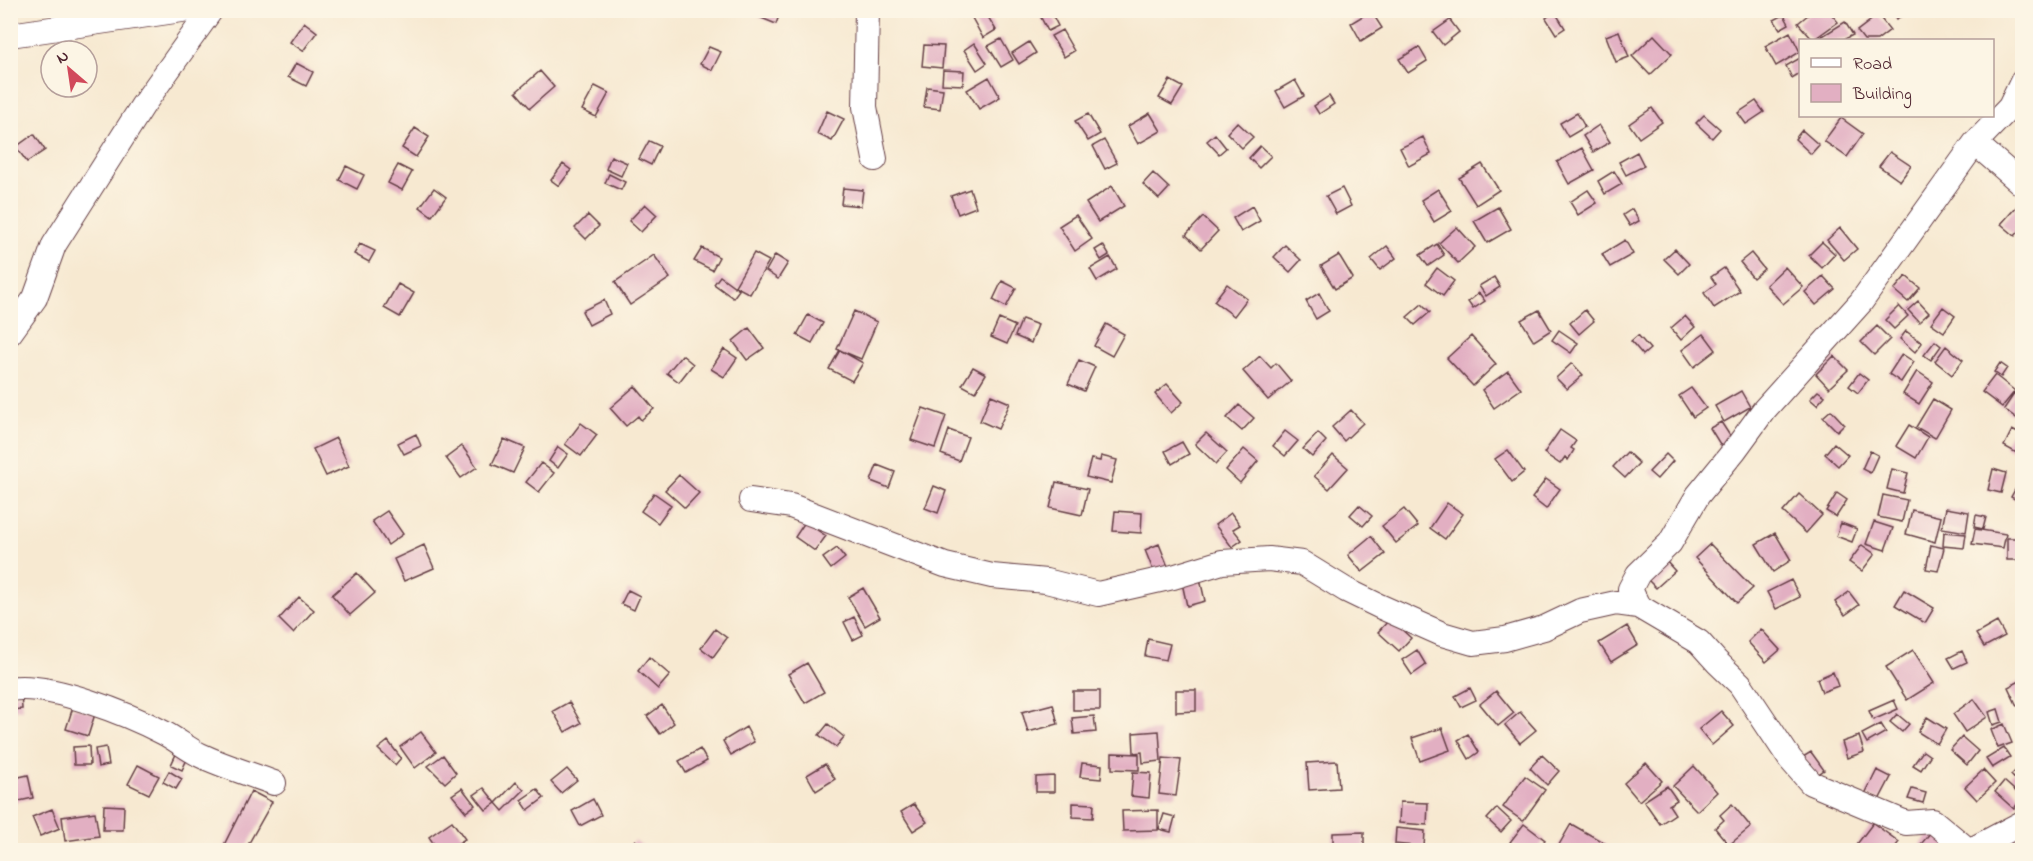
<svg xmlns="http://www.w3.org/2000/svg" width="2033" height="861" viewBox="0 0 2033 861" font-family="'Indie Flower',sans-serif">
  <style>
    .building { fill: #e2afc2 }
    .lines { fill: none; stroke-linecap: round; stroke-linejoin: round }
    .minor-casing { stroke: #643d44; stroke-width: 26 }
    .minor { stroke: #fff; stroke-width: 24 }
  </style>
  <rect width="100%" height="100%" fill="#fcf5e5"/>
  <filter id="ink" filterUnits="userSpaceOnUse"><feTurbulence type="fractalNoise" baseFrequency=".0167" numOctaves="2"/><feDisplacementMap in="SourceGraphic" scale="12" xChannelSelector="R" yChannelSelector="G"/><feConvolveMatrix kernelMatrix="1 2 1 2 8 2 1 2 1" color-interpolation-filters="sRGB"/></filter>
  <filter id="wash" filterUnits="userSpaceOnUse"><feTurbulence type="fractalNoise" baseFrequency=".008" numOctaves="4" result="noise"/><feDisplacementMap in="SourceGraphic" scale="24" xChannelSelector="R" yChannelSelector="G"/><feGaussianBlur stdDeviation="1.35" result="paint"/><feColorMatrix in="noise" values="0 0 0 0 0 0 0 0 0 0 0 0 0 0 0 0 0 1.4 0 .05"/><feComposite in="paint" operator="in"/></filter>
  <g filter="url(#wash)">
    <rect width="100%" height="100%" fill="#f7e9d1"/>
    <g id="blocks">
      <path class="building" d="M761 10H781L776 24 759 17Z
        M980 10H984L996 30 983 38 971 16Z
        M1037 10H1050L1058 26 1048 31Z
        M1814 10H1828L1838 22 1813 40 1798 23Z
        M1892 10H1913L1896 19Z
        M1371 11 1382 28 1361 41 1351 23Z
        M1555 12 1565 28 1556 34 1546 18Z
        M1784 15 1789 24 1780 29 1774 20Z
        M1878 15 1890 30 1877 40H1864L1857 31Z
        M1450 20 1459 32 1443 45 1433 32Z
        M304 22 317 32 303 51 290 42Z
        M1845 22 1853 35 1843 40H1824L1821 37Z
        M1062 30 1074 51 1064 57 1051 36Z
        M1619 31 1629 57 1616 62 1606 36Z
        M1790 32 1800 52 1776 66 1765 46Z
        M1654 35 1672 54 1650 75 1632 56Z
        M1001 39 1013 60 1001 67 988 46Z
        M1029 42 1036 53 1019 64 1012 53Z
        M974 43 987 63 977 70 964 50Z
        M924 45 944 46 942 68 922 66Z
        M709 47 721 52 712 70 700 64Z
        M1419 47 1427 61 1408 73 1399 59Z
        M1800 58V73L1792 78 1786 66Z
        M296 63 313 72 306 86 288 77Z
        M943 70 964 71 963 85 942 84Z
        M540 71 554 87 530 108 516 92Z
        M989 77 1000 97 979 109 967 90Z
        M1170 80 1183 87 1172 105 1159 98Z
        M1295 80 1304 96 1285 107 1276 91Z
        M595 86 609 93 596 117 582 110Z
        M927 87 943 89 940 109 924 107Z
        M1329 96 1334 104 1319 114 1314 106Z
        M1756 101 1764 112 1746 124 1738 113Z
        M1652 108 1662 122 1639 138 1629 124Z
        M827 111 844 119 832 141 817 134Z
        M1150 113 1161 131 1138 144 1128 126Z
        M1577 113 1585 127 1568 137 1560 123Z
        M1088 114 1100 134 1088 141 1075 121Z
        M1704 115 1720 129 1712 138 1696 123Z
        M1841 118 1863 134 1847 157 1824 141Z
        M1237 122 1253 137 1242 148 1227 133Z
        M1599 125 1610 142 1593 152 1583 136Z
        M415 128 429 137 416 157 402 148Z
        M1802 130 1819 145 1811 154 1795 139Z
        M34 134 45 150 27 162 16 147Z
        M1215 134 1226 148 1219 154 1207 141Z
        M1423 137 1431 154 1409 166 1400 148Z
        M1104 140 1117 163 1105 169 1093 146Z
        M649 141 660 146 651 165 639 159Z
        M1260 146 1271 156 1259 168 1249 158Z
        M1582 148 1594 170 1569 184 1557 162Z
        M1637 152 1644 166 1626 175 1619 162Z
        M1890 152 1911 166 1900 181 1879 166Z
        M611 156 627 163 621 176 606 169Z
        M563 164 571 170 559 186 551 180Z
        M1482 164 1499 190 1476 205 1459 178Z
        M398 165 412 172 402 190 388 183Z
        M346 166 364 175 357 189 339 180Z
        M1614 171 1622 184 1605 194 1598 181Z
        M1153 173 1169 188 1159 199 1143 184Z
        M609 174 625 182 621 190 605 183Z
        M1112 186 1124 206 1098 222 1086 203Z
        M434 188 446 197 432 216 420 207Z
        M843 188 863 190 861 206 841 204Z
        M1342 188 1351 206 1336 214 1326 196Z
        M970 189 976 207 958 214 951 196Z
        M1438 189 1452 211 1434 222 1421 200Z
        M1588 190 1597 203 1578 215 1570 202Z
        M645 204 657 215 641 232 629 221Z
        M2018 205 2022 210V228L2015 236 2001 224Z
        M1252 206 1260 221 1241 232 1233 218Z
        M1498 207 1511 229 1487 243 1474 221Z
        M1632 209 1639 221 1630 226 1623 215Z
        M588 215 599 226 586 239 575 228Z
        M1076 215 1092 239 1075 251 1059 226Z
        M1203 217 1218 231 1201 249 1186 235Z
        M1457 227 1475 247 1458 263 1439 243Z
        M1840 228 1857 249 1844 260 1827 240Z
        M1625 240 1633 254 1610 267 1602 254Z
        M1822 242 1835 254 1822 268 1809 255Z
        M360 244 375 251 369 262 354 254Z
        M1437 244 1444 255 1428 266 1420 255Z
        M1103 245 1109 255 1101 260 1095 250Z
        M1285 245 1301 260 1290 272 1274 257Z
        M1387 246 1396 258 1380 270 1371 259Z
        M702 248 719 257 712 270 694 261Z
        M1675 249 1689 264 1679 274 1664 259Z
        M754 253 769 261 750 294 735 286Z
        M1751 253 1764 269 1753 278 1740 262Z
        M654 255 670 278 630 305 615 282Z
        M775 255 788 263 778 279 766 271Z
        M1339 255 1353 278 1335 289 1321 266Z
        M1110 257 1117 269 1097 281 1090 269Z
        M1785 267 1803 287 1783 304 1766 285Z
        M1437 268 1454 281 1443 296 1426 283Z
        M1724 268 1740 291 1714 308 1704 293 1716 284 1711 277Z
        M720 276 739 290 733 298 714 284Z
        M1823 276 1835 289 1816 305 1805 292Z
        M1906 276 1920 288 1908 302 1894 290Z
        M1494 277 1500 287 1486 296 1479 286Z
        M1002 281 1016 288 1006 307 993 300Z
        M398 284 414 293 400 317 384 308Z
        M1227 284 1247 299 1234 316 1214 301Z
        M1319 293 1329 311 1316 319 1306 301Z
        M1479 293 1485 301 1473 309 1468 302Z
        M604 300 610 314 589 325 582 311Z
        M1918 301 1929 313 1919 322 1908 310Z
        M1422 304 1430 312 1415 325 1407 317Z
        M1899 306 1908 316 1894 329 1885 320Z
        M1943 307 1955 316 1944 332 1931 323Z
        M1539 310 1551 330 1534 341 1521 320Z
        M1585 310 1594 321 1579 334 1570 323Z
        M854 311 877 322 861 359 837 349Z
        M808 315 823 323 812 343 797 335Z
        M1685 316 1695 327 1681 340 1671 328Z
        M999 319 1015 326 1007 344 991 337Z
        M1022 319 1038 325 1031 343 1015 336Z
        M1106 324 1124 334 1112 356 1094 346Z
        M1877 326 1890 339 1874 355 1861 342Z
        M749 328 764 348 747 360 733 341Z
        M1559 330 1578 343 1571 353 1552 340Z
        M1906 331 1922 343 1915 352 1900 339Z
        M1704 334 1716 350 1694 367 1682 350Z
        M1638 335 1650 349 1643 355 1631 341Z
        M1471 336 1496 364 1473 386 1447 358Z
        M1935 341 1941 346 1931 360 1924 355Z
        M1946 346 1963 360 1952 375 1935 361Z
        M724 349 737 358 724 377 711 369Z
        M840 350 863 363 852 381 829 369Z
        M1902 354 1914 362 1901 382 1889 374Z
        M682 355 693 364 679 382 667 373Z
        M1260 356 1271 368 1276 363 1291 381 1268 400 1243 371Z
        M1834 356 1848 370 1829 388 1816 374Z
        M1079 360 1095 367 1084 391 1068 384Z
        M1572 363 1583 375 1567 389 1556 378Z
        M2000 363 2007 368 2001 377 1994 372Z
        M973 367 986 374 975 392 962 385Z
        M1508 371 1521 389 1494 408 1482 390Z
        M1917 371 1933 382 1919 404 1903 394Z
        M1859 373 1868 380 1858 393 1849 386Z
        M1995 375 2015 391 2002 407 1982 392Z
        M2022 382V422L2004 409Z
        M1167 384 1183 402 1171 413 1155 394Z
        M635 386 654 409 641 420 638 416 626 426 610 408Z
        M1691 388 1706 408 1693 417 1679 396Z
        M1741 391 1750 407 1724 422 1715 406Z
        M1818 391 1825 396 1817 405 1810 399Z
        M991 395 1010 403 998 429 980 421Z
        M1933 399 1951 410 1935 438 1916 427Z
        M1239 405 1254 418 1242 431 1227 418Z
        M923 408 946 416 935 448 911 440Z
        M1351 410 1363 423 1344 441 1332 427Z
        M1831 410 1844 424 1837 431 1823 417Z
        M1721 422 1734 442 1723 449 1710 428Z
        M581 423 597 435 581 456 565 444Z
        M1909 425 1928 437 1916 458 1896 446Z
        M949 430 968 437 959 461 941 454Z
        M1560 430 1576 441 1571 448 1574 450 1568 460 1565 457 1560 464 1544 453Z
        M2012 430 2022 435V456L2004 446Z
        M1285 431 1298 441 1285 456 1273 446Z
        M1206 433 1227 452 1216 464 1195 444Z
        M1318 433 1326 441 1312 457 1303 449Z
        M416 434 421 446 404 454 398 443Z
        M336 438 349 466 326 476 313 449Z
        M504 439 525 448 513 473 492 464Z
        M1182 442 1189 454 1172 464 1165 451Z
        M1834 443 1848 455 1838 466 1825 454Z
        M462 446 477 467 461 478 446 458Z
        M558 447 568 454 558 468 549 461Z
        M1244 449 1258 461 1240 483 1226 470Z
        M1508 450 1524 472 1512 482 1495 459Z
        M1870 451 1878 455 1870 473 1862 469Z
        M1627 452 1639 463 1625 478 1613 467Z
        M1666 454 1673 461 1657 479 1649 472Z
        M1333 455 1348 468 1329 489 1314 476Z
        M1101 456 1117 460 1111 483 1086 477 1091 459 1100 461Z
        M541 463 554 473 539 492 526 482Z
        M877 465 895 472 889 488 871 481Z
        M1892 469 1908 473 1903 493 1887 489Z
        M1993 469 2006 473 2001 493 1988 490Z
        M679 475 699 493 685 508 665 490Z
        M2022 477V503L2011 497Z
        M1546 479 1560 489 1546 509 1532 498Z
        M1056 482 1088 489 1082 515 1050 508Z
        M934 486 946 491 938 513 925 508Z
        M654 493 671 505 658 523 641 511Z
        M1837 493 1847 500 1836 517 1826 511Z
        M1799 494 1822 515 1806 533 1783 512Z
        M1883 495 1907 500 1902 522 1878 517Z
        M1447 503 1463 514 1445 539 1430 528Z
        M1359 505 1372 516 1363 526 1350 515Z
        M1946 508 1969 512 1966 532 1942 528Z
        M1404 509 1418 526 1396 543 1382 526Z
        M1912 510 1941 517 1935 542 1906 534Z
        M387 511 403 534 388 545 372 521Z
        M1115 511 1142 513 1141 533 1113 531Z
        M1231 513 1240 525 1233 529 1242 540 1232 547 1215 525Z
        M1976 515 1986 517 1983 529 1974 527Z
        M805 522 826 536 815 551 795 537Z
        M1874 522 1893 528 1885 550 1866 544Z
        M1841 523 1857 529 1852 542 1836 536Z
        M1975 529 2006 534 2003 548 1972 544Z
        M1944 532 1966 534 1964 548 1943 546Z
        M1775 533 1791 560 1773 572 1756 544Z
        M1371 536 1385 554 1362 572 1348 555Z
        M2007 538H2022V560H2007Z
        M1159 544 1169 569 1155 575 1145 550Z
        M1710 544 1753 588 1737 603 1695 558Z
        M424 545 434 568 404 581 394 559Z
        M1862 545 1875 554 1862 571 1849 562Z
        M1931 545 1944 548 1938 571 1926 569Z
        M837 548 845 558 831 569 823 558Z
        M1665 560 1675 571 1656 588 1646 578Z
        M357 573 375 593 350 615 332 595Z
        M1200 579 1205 601 1187 606 1182 583Z
        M1791 580 1800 597 1776 609 1767 592Z
        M863 588 880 617 865 626 848 597Z
        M628 590 640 596 634 610 621 604Z
        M1904 590 1934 608 1925 623 1895 605Z
        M1849 592 1859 605 1845 615 1835 602Z
        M299 597 314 610 293 633 279 619Z
        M854 617 863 635 853 640 844 622Z
        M1390 619 1411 638 1399 651 1378 632Z
        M1997 622 2005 636 1984 647 1976 634Z
        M1627 626 1638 645 1611 662 1599 643Z
        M715 629 727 638 713 657 701 648Z
        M1761 629 1780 650 1766 662 1748 642Z
        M1148 639 1170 644 1166 660 1145 656Z
        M1417 650 1426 665 1412 675 1402 660Z
        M1913 650 1934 683 1907 700 1886 667Z
        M1962 651 1967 662 1954 668 1948 658Z
        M649 657 670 675 658 689 638 671Z
        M807 663 824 692 805 703 788 674Z
        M1833 672 1838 686 1822 692 1817 679Z
        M2022 680V703L2017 706 2008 687Z
        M1470 688 1476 700 1461 707 1455 696Z
        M1176 690H1196V711L1176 712Z
        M1073 691H1100V710H1073Z
        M1496 691 1514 713 1498 726 1480 704Z
        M21 693 22 709 10 710V694Z
        M1974 699 1987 717 1965 732 1953 714Z
        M1894 700 1898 709 1873 720 1869 711Z
        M569 702 581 723 565 732 553 711Z
        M1053 704 1058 724 1028 732 1022 712Z
        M662 705 674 723 660 734 647 716Z
        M73 707 95 714 88 736 66 729Z
        M1998 709 2002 722 1993 725 1989 712Z
        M1721 711 1734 726 1712 745 1699 729Z
        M1520 712 1536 730 1520 743 1505 725Z
        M1897 714 1909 724 1902 732 1890 722Z
        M1094 716 1096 732 1074 734 1072 718Z
        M1927 717 1946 729 1937 744 1918 732Z
        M828 724 844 737 836 747 819 735Z
        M1881 724 1886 732 1867 743 1862 734Z
        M2004 724 2012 743 1998 748 1991 730Z
        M746 727 754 742 731 755 723 741Z
        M1442 728 1450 750 1420 761 1412 738Z
        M1159 731 1161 761 1143 763 1142 752 1134 753 1133 733Z
        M421 732 436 752 415 768 400 747Z
        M1468 734 1479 752 1469 759 1458 740Z
        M1859 736 1864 752 1847 758 1842 742Z
        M1962 737 1978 751 1967 765 1950 750Z
        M388 741 401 758 395 765 378 749Z
        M89 746 90 765H74L73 747Z
        M106 747 109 765 98 767 95 749Z
        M2004 748 2010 757 1992 768 1986 759Z
        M700 749 707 761 686 773 679 761Z
        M1923 751 1930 756 1921 770 1913 765Z
        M177 752 188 757 182 770 171 765Z
        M1811 752 1824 770 1817 775 1803 757Z
        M1112 753 1139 754V770L1112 769Z
        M443 755 456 773 445 783 428 766Z
        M1542 755 1559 771 1547 785 1530 768Z
        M1163 758 1181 760 1176 796 1159 794Z
        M1337 761 1339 788 1309 790 1307 763Z
        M1082 763 1102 765 1101 779 1080 777Z
        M1646 763 1662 781 1639 801 1624 783Z
        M825 764 835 779 816 791 807 775Z
        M138 765 159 776 149 794 128 784Z
        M2022 765V787L2011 775Z
        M1694 766 1717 792 1697 811 1673 786Z
        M567 769 577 780 561 793 551 782Z
        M1877 770 1891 777 1879 800 1865 794Z
        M1983 770 1995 783 1977 800 1965 787Z
        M169 771 182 779 176 789 163 782Z
        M1133 772 1151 773 1149 798 1131 796Z
        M28 775 33 798 10 803V779Z
        M1054 776V792H1036V777Z
        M1525 776 1545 790 1523 821 1503 807Z
        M2004 781 2022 797 2014 809 1995 792Z
        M516 782 524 790 503 811 496 803 486 810 474 795 484 788 496 803Z
        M1667 786 1677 800 1669 805 1675 814 1660 824 1644 801Z
        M462 788 475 805 466 812 452 795Z
        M537 789 544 798 528 810 521 800Z
        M1912 789 1926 793 1923 803 1908 799Z
        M251 791 272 802 245 850H235L224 845Z
        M593 799 601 815 580 826 572 811Z
        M1400 802 1428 803 1427 825 1399 823Z
        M1073 803 1094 804 1093 818 1073 817Z
        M914 804 927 822 913 831 901 812Z
        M1732 804 1751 827 1729 845 1715 828 1724 820 1720 815Z
        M104 805 124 806 123 830H103Z
        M1497 808 1511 821 1501 832 1487 819Z
        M52 809 60 828 40 836 32 817Z
        M1158 810V830L1123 831 1122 811Z
        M95 812 99 836 65 841 62 817Z
        M1164 814 1175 817 1171 832 1159 829Z
        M452 821 465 839 448 850H438L429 837Z
        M1873 823 1899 842 1893 850H1866L1857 844Z
        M1524 824 1545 840 1537 850H1521L1510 842Z
        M1571 824 1608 845 1605 850H1556Z
        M1396 828 1425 831 1424 847 1395 844Z
        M1364 832V850H1333V833Z
        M1931 832 1948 845 1944 850 1917 849Z
        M2010 833 2022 850H1986Z
        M635 840 647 850H626Z"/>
    </g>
  </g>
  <g filter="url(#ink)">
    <use href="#blocks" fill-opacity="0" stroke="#643d44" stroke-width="1.5"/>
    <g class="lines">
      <g class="minor-casing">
        <path id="minor" d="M867 10 865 107 875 159
          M10 35 182 10
          M1975 143 2022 184
          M10 333 35 298 54 245 143 105 211 10
          M751 500 791 506 945 565 992 576 1046 581 1098 594 1173 577 1222 562 1269 559 1302 563 1346 590 1379 606 1442 634 1473 643 1505 639 1544 628 1580 611 1616 603 1638 606
          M10 689C49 682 130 715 164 733 177 740 188 749 200 755 223 766 250 774 274 783
          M1968 850 1933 821 1906 823 1811 783 1790 759 1740 684 1717 662 1699 642 1638 606 1630 589 1638 574 1670 543 1698 495 1734 451 1764 410 1861 302 1975 143 2010 107 2022 82
          M1971 850 2022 823"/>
      </g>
      <use href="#minor" class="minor"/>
    </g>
  </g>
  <rect width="2033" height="861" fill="none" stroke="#fcf5e5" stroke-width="36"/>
  <rect x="1799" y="39" width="195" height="78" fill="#fcf5e5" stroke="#b59f9b" stroke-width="1.5"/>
  <rect x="1811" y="58" width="30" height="9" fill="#ffffff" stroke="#b59f9b" stroke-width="1.5"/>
  <text x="1853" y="69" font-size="18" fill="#4a1f2b">Road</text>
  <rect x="1811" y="84" width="30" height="18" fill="#e2afc2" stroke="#b59f9b" stroke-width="1.5"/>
  <text x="1853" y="99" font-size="18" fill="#4a1f2b">Building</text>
  <g transform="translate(69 69) rotate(331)"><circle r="28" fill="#fcf5e5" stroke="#b59f9b" stroke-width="1.5"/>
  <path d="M0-4.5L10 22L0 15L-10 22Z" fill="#d1495b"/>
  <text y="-9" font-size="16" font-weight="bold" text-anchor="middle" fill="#4a1f2b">N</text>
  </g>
</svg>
